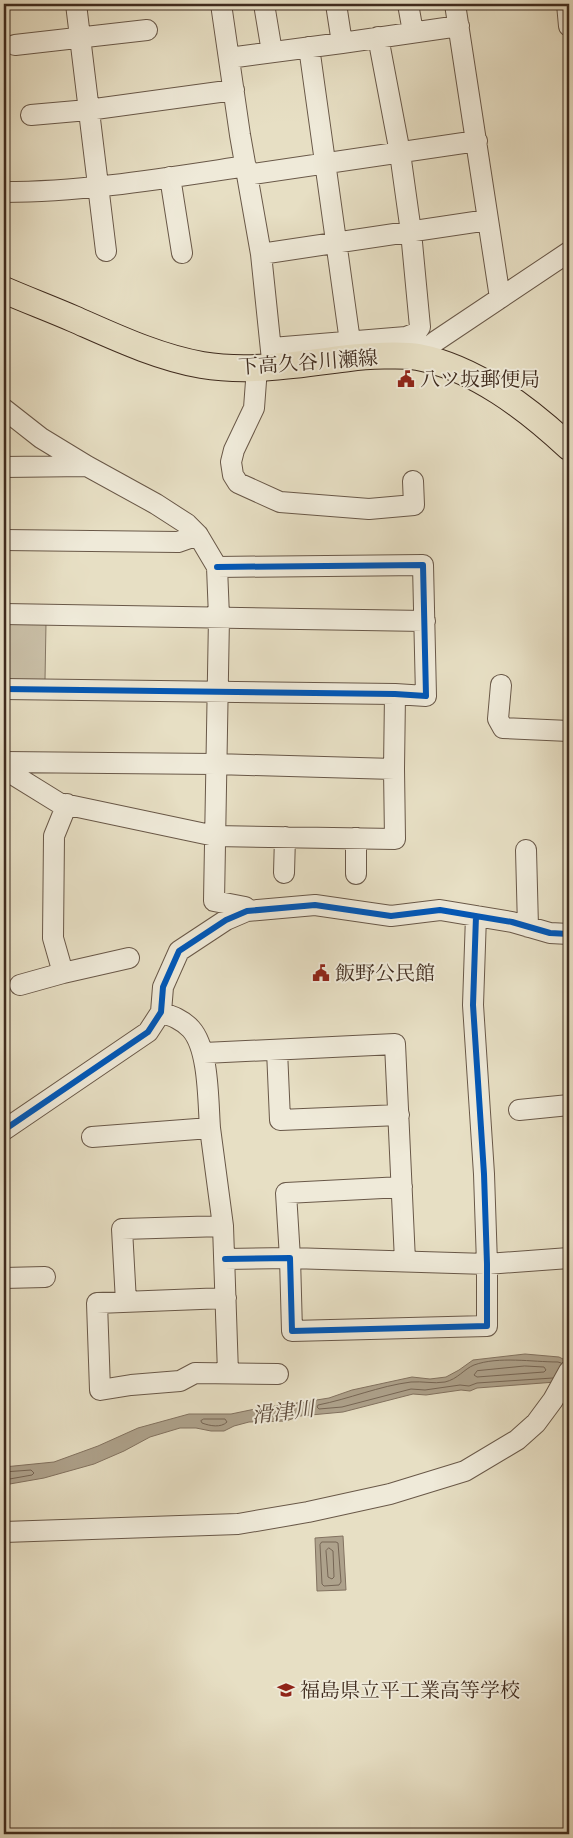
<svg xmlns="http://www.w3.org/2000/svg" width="573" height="1838" viewBox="0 0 573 1838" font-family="'Libre Bodoni','Noto Serif JP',serif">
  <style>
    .green { fill: #cac0a8; stroke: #847663 }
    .water { fill: #aea28c; stroke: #827260 }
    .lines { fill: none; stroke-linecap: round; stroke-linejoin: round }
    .shore { stroke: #766655; stroke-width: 1 }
    .minor-casing { stroke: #695848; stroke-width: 22 }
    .major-casing { stroke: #3f2b1e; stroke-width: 28 }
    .minor { stroke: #efead9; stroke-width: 20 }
    .major { stroke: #e7dfc4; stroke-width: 26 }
    .cycleway-casing { stroke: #efead9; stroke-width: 9 }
    .cycleway { stroke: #0057b8; stroke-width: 6 }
    .labels { text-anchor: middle; stroke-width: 4; stroke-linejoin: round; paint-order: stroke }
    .street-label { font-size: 20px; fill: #3f2b1e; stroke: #efead9 }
    .poi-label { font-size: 20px; fill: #3f2b1e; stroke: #efead9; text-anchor: start }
    .water-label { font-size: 21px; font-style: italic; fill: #5b493a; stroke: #efead9 }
  </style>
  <rect width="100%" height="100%" fill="#e7dfc4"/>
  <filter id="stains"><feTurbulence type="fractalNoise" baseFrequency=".004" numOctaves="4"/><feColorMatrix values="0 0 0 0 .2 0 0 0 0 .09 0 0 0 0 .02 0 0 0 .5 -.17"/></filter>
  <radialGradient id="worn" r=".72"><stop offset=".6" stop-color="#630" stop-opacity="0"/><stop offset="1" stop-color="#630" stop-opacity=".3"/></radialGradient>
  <path class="green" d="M4 623H46L45 680H4Z"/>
  <path class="water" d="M525 1354 559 1357 569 1362V1381L477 1388 470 1391 461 1390 426 1395 413 1394 343 1412 300 1416 286 1421 249 1422 234 1426 224 1431H211L196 1428H180L150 1437 124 1451 94 1464 44 1478 4 1485V1467L54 1462 98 1446 138 1428 189 1414H231L260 1408 304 1402 329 1398 352 1390 412 1377 430 1379 446 1377 459 1370 473 1360Z
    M343 1536 346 1590 317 1591 315 1538Z"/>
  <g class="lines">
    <path class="shore" d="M525 1366 544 1367 546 1370 544 1372 477 1377 474 1375 477 1371Z
      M553 1378 477 1383 469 1386 460 1385 425 1390 411 1389 342 1407 319 1409 317 1407 318 1405C349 1399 379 1386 411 1382 423 1381 433 1384 445 1382 458 1379 464 1369 474 1365 499 1356 532 1362 558 1362L561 1363
      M292 1409 294 1410V1413L285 1416 266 1417 264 1415 266 1412Z
      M204 1419H225L227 1422C221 1428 210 1426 202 1423L201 1421Z
      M4 1472 31 1470 34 1473 32 1475 4 1480
      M322 1542H336L338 1543 341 1582 339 1585 324 1586 322 1584 320 1545Z
      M329 1548 333 1551 334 1577 332 1579 328 1577 326 1551Z"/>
    <g class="minor-casing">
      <path id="minor" d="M76 4 106 251
        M221 4 240 135 261 254 272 360
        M264 4 272 52
        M336 4 342 43
        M408 4 413 32
        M455 4 500 298
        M567 4 569 26
        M15 45 147 30
        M309 47 352 356
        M229 58 342 43 459 26
        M31 115 88 110 234 90
        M247 175 477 141
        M170 177 182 253
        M4 192C84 192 166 178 246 166
        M261 254 488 220
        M272 348 406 337 416 333 420 327 411 232 400 153 378 37
        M416 357 436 341 569 252
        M257 368 254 408 234 450 231 462 233 475 238 483 280 502 369 509 414 505 413 481
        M4 409 41 438 87 466 156 504 187 524 198 535 217 567 219 617 214 901 245 907 247 911
        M4 467 87 466
        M4 540 178 542 198 535
        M4 614 425 621
        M501 685 498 719 503 728 569 731
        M4 689 395 694 426 696 423 565 217 567
        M4 762 215 764 394 769
        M4 769 59 803 215 836 395 839 394 769 395 694
        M67 804 54 836 53 938 63 973 129 958
        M526 850 528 927
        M284 873 285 837
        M356 874V838
        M20 985 63 973
        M277 1050 280 1120 399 1115
        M204 1053 395 1044 405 1261
        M519 1110 569 1105
        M210 1128 223 1226 228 1373
        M4 1130 148 1032 161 1012 163 987 179 951 226 920 247 911 315 905 391 916 440 910 512 922 550 933 569 934
        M92 1137 210 1128C208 1101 209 1049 191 1029 183 1020 172 1016 161 1012
        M402 1187 286 1193 290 1258 487 1264 569 1258
        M225 1259 290 1258 292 1331 487 1326V1264L484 1174 473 1005 476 916
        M4 1278 45 1277
        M226 1298 97 1303 100 1390 131 1385 180 1381 195 1373 278 1374
        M126 1302 122 1229 223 1226
        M4 1532 238 1524 308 1512 390 1494 465 1471 517 1440 536 1423 553 1400 569 1371"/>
    </g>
    <g class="major-casing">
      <path id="major" d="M4 290C27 300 51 309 74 319 115 337 157 357 202 365 251 373 301 364 349 358 365 356 403 354 418 357 475 368 527 408 569 447"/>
    </g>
    <use href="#minor" class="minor"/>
    <use href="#major" class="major"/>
    <g class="cycleway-casing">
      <path id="cycleway" d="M4 689 395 694 426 696 423 565 217 567
        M4 1130 148 1032 161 1012 163 987 179 951 226 920 247 911 315 905 391 916 440 910 512 922 550 933 569 934
        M225 1259 290 1258 292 1331 487 1326V1264L484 1174 473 1005 476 916"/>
    </g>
    <use href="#cycleway" class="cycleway"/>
  </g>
  <defs>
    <g id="civic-bare" transform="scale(1.35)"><path d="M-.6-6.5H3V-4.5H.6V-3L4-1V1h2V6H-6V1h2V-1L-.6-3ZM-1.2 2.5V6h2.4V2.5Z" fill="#8f2418" stroke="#efead9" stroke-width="2.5" paint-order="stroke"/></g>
    <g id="school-bare" transform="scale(1.35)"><path d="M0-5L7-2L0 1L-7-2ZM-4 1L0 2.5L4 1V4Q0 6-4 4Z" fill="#8f2418" stroke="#efead9" stroke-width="2.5" paint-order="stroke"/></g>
  </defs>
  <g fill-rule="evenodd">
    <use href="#civic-bare" x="406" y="379"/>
    <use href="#civic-bare" x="321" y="973"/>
    <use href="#school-bare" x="286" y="1690"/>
  </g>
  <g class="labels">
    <g class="street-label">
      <text transform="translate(308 362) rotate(-4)" y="7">下高久谷川瀬線</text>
    </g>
    <g class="poi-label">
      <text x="420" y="386">八ツ坂郵便局</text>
      <text x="335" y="980">飯野公民館</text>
      <text x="300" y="1697">福島県立平工業高等学校</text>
    </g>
    <g class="water-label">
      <text transform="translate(283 1412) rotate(-7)" y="7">滑津川</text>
    </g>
  </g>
  <rect width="573" height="1838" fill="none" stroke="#e7dfc4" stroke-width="20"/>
  <rect x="5" y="5" width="563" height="1828" fill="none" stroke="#3f2b1e" stroke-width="2.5"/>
  <rect x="10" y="10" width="553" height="1818" fill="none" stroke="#3f2b1e"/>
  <rect width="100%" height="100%" filter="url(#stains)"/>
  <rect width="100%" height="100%" fill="url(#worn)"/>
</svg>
